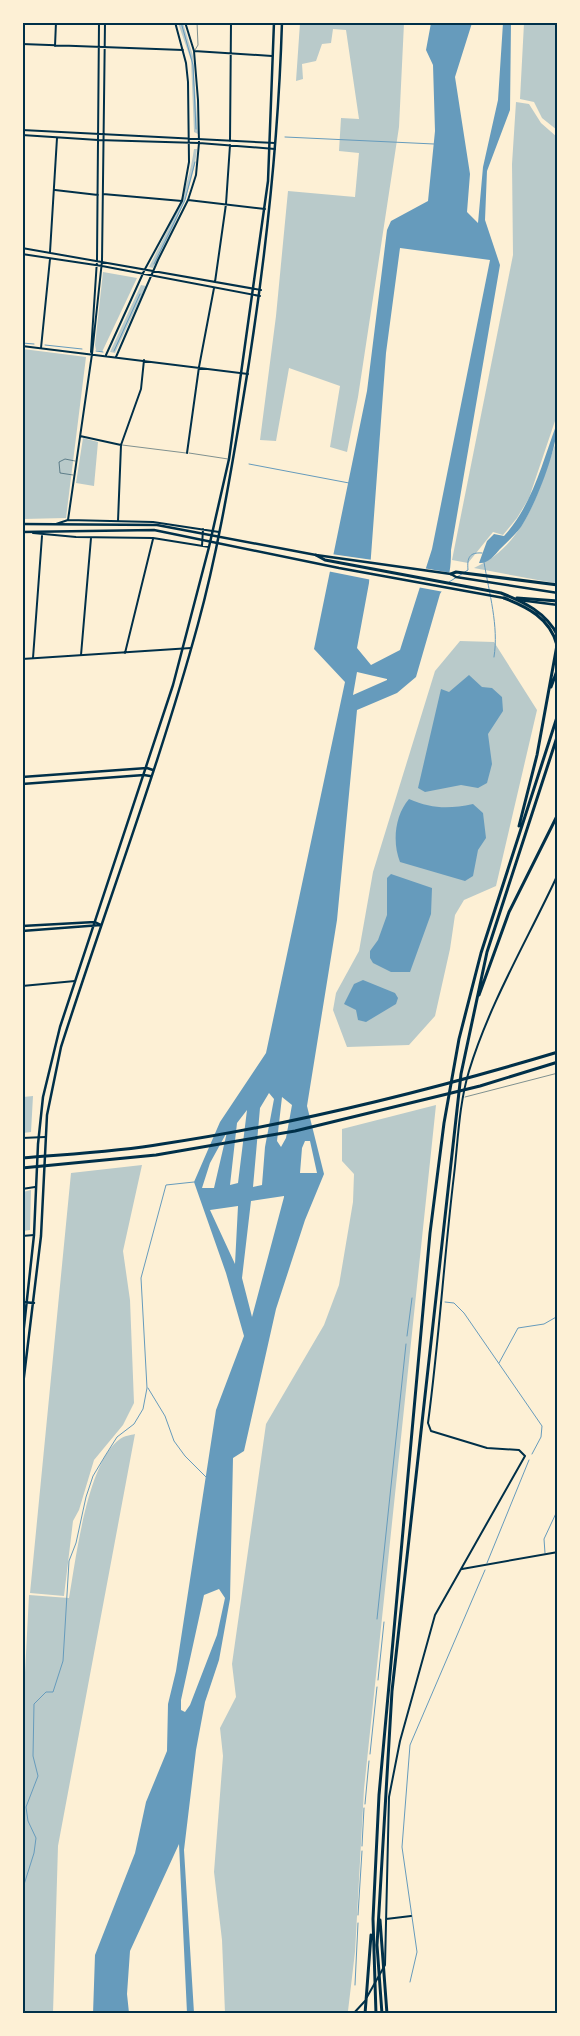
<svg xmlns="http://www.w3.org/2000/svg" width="580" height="2036" viewBox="0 0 580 2036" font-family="Poppins,sans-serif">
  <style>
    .green { fill: #b9caca }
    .water { fill: #669bbc; fill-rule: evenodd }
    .pier { fill: #fdf0d5 }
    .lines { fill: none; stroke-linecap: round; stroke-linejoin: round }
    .stream { stroke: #669bbc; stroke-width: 1 }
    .service { stroke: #003049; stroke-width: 0.5 }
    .minor { stroke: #003049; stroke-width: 2 }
    .tertiary { stroke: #003049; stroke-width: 2.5 }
    .secondary { stroke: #003049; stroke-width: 2.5 }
    .trunk { stroke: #003049; stroke-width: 3 }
    .motorway { stroke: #003049; stroke-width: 3 }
    .neatline { fill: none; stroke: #003049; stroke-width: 2 }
  </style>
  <rect width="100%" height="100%" fill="#fdf0d5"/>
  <path class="green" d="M178 23H183L193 56 198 134 194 132 191 60Z
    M300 23H404L399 127 358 397 347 452 330 447 340 386 289 368 276 441 260 440 276 316 288 191 355 197 359 153 339 151 341 118 359 119 346 30 333 29 331 43 322 44 316 61 302 64 303 79 296 81Z
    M524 23H557V130L542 118 534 102 520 99Z
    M516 102 529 104 541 123 557 137V415L529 498 517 518 503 535 493 532 468 563 452 560 513 255 512 164Z
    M194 149H197C192 194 173 228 153 268L149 267C170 225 187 197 194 149Z
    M103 272 137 278 102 352 96 350 95 345Z
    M141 285 146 286 115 353 110 352Z
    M23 349 86 357 66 518 23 519Z
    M83 438 98 442 94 486 76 483Z
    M557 439V581L554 583 474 568C527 544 539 489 557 439Z
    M460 641 494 642 537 710 496 886 464 900 455 915 450 949 435 1016 409 1045 347 1047 333 1010 336 993 359 951 373 872 435 671Z
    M33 1096 31 1132 23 1133V1097Z
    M436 1105 364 1789 355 1952 348 2011 347 2014 225 2013 222 1940 214 1872 223 1756 220 1728 236 1697 232 1664 266 1424 324 1325 339 1285 353 1202 354 1174 342 1161V1129Z
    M142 1165 123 1251 130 1300 134 1403 123 1425 94 1460 79 1510 73 1521 64 1596 30 1593 71 1173Z
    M31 1190 30 1230 23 1231V1192Z
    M135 1434 58 1846 53 2013H23L22 1731 29 1595 69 1598C76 1559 87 1462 120 1439 124 1436 131 1435 135 1434Z"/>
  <path class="water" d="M431 23H472L455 77 470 174 467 212 478 223 483 167 498 100 503 23H511L510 110 487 171 485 220 500 265 451 550C451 567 450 580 440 594L416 677 397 693 357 710 337 920 307 1106 324 1174 305 1220 276 1309 244 1451 233 1458 230 1599 219 1660 205 1702 196 1750 184 1850 194 2013H187L179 1844 130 1951 127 1994 129 2013 93 2014 95 1955 135 1853 146 1802 167 1751 168 1704 176 1671 216 1410 244 1336 226 1273 194 1182 220 1122 266 1053 345 682 314 649 367 391 387 230 391 221 428 201 435 131 433 65 426 50ZM400 248 490 260 432 549 400 650 371 665 357 648 369 583 386 353ZM357 672 387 679V680L353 695ZM269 1093 274 1099 265 1147 262 1185 253 1187 260 1108ZM282 1097 292 1105 286 1138 281 1147 277 1141ZM247 1110 238 1183 230 1185 237 1123ZM227 1132 214 1188H202L210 1163ZM305 1141H310L317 1173H300L302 1148ZM284 1196V1197L252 1317 242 1278 251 1201ZM238 1206 235 1264 210 1210ZM219 1589 225 1598 217 1635 190 1705 185 1712 181 1710V1700L204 1595Z
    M557 423C558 448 535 506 521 527 515 535 507 542 500 549 494 556 488 564 479 563L487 541 494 534 504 536C533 504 542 463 557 423Z
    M469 675 482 687 492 688 502 697 503 711 488 734 492 764 487 783 478 788 461 785 425 792 418 788 441 689 449 692Z
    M409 799C432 809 449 809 473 804L483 813 486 838 478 850 473 876 465 881 400 862C392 842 395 815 409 799Z
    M391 874 432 888 431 914 410 972H391L373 963 370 958V951L378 940 387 915V878Z
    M363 980 395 993 398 998 396 1004 366 1022 358 1020 356 1010 344 1004 354 984Z"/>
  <path class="pier" d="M331 554 373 560 372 580 327 571Z
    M423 568 452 573 450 584 444 592 417 587Z"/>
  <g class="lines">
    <path class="stream" d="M181 22 193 65 196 129
      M285 137 434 144
      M154 264 185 200 195 162
      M22 343 34 344
      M45 345 82 349
      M96 351 103 352
      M114 351 140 294
      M249 464 349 483
      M484 562C489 593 499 626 494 657
      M449 582 468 570C467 558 469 552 482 553
      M445 1302 454 1303 464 1313 542 1426 541 1437 532 1454
      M407 1336 412 1298
      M499 1363 518 1328 544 1324 558 1316
      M148 1388 165 1416 174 1441 185 1456 207 1478
      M545 1553 544 1539 558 1509
      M487 1563 529 1460
      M377 1619 406 1344
      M378 1680 384 1622
      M370 1754 377 1687
      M365 1804 369 1761
      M362 1846 364 1808
      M22 1891 34 1853 36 1838 28 1821 26 1807 38 1776 33 1756 34 1704 46 1692H53L63 1661 69 1561 76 1543 86 1497 93 1476 105 1456 117 1437 134 1424 143 1409 147 1388 141 1278 166 1185 194 1182
      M358 1915 362 1851
      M410 1982 417 1952 402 1847 410 1745 485 1570
      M355 1985 358 1923"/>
    <path class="service" d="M195 50 198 45 197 22
      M122 445 186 453
      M189 453 228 459
      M73 475 60 473 59 462 65 459 75 461
      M465 1097 558 1073"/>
    <path class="minor" d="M22 44 183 50
      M55 46 56 22
      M194 51 272 56
      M22 130 275 143
      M22 135 98 140 199 143 275 149
      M230 141 231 22
      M55 190 98 195
      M103 194 182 201
      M188 200 265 209
      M22 248 261 290
      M50 252 57 138
      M22 254 102 266 260 296
      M215 282 226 204 230 145
      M22 346 248 374
      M41 348 50 259
      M91 352 97 260 99 22
      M106 355 145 269 182 201 189 162 188 82 186 63 175 22
      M116 357 158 260 188 200 196 175 199 143 198 100 194 51 185 22
      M80 436 121 445
      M187 453 199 367 214 288
      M68 520 92 354 102 261 105 22
      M118 521 121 445 141 389 144 360
      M56 524 68 520 153 522 219 532
      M33 533 76 537 153 538 209 547
      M202 546 203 529
      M125 653 153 539
      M81 655 91 538
      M33 658 42 536
      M22 659 191 648
      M22 986 75 981
      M22 1138 45 1137
      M22 1189 35 1187
      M22 1236 34 1235
      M462 1569 558 1552
      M386 1919 411 1916
      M367 1997 385 1965 389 1797 400 1741 435 1615 525 1456 519 1450 487 1448 431 1431 428 1423C439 1341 444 1258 454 1175 458 1141 459 1104 469 1071 490 1002 528 939 558 874
      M353 2014 365 2001"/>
    <path class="tertiary" d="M22 777 147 768 153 770
      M22 784 144 775 150 776
      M22 926 95 922 101 925 22 931
      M22 1302 34 1303
      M22 1345 34 1235 38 1144 43 1097 60 1027 173 685 209 547 229 459 268 181 274 22
      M22 1393 41 1236 47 1115 61 1047C106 906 159 767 198 624 217 555 229 483 241 412 263 282 278 154 282 22"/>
    <path class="secondary" d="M22 524 157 525 316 555 451 574 456 577 558 593
      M22 532 154 530 339 568 504 598
      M519 600 558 605"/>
    <path class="trunk" d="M316 555 325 560 501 593C524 602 546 612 558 636
      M451 574 456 572 558 585
      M504 598C527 607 550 618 557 645L537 755 519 826
      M517 598 558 601
      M551 687 558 668
      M479 995 509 912 558 814
      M380 1920 387 2014
      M365 2014 371 1935
      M376 2014 373 1919 379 1795 430 1233 444 1123 459 1039 481 953 558 714
      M382 2014 377 1945 392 1691 461 1074 487 952 558 734"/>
    <path class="motorway" d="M22 1158C69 1154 116 1152 162 1144 296 1124 428 1091 558 1052
      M22 1168 156 1155 295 1131 480 1086 558 1062"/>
  </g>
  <rect width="580" height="2036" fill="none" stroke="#fdf0d5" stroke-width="48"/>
  <rect x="24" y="24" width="532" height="1988" class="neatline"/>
</svg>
